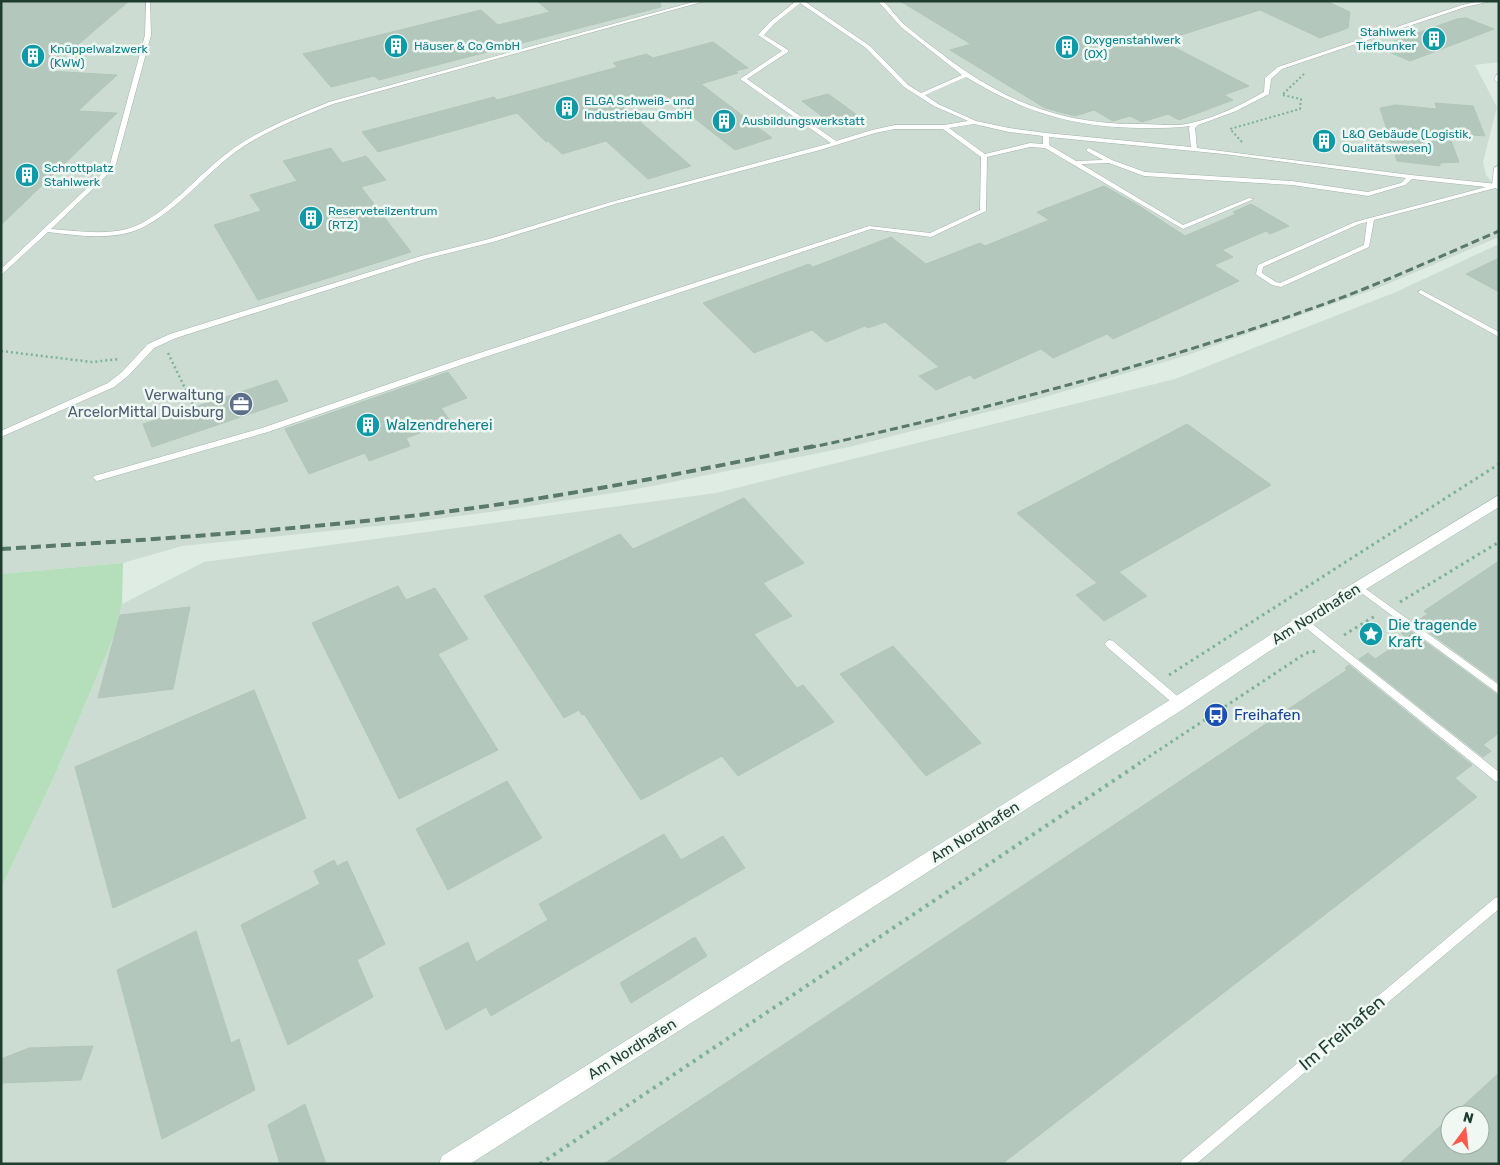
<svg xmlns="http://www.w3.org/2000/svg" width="1500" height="1165" viewBox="0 0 1500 1165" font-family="Rubik,sans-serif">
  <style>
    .built { fill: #cddcd2; fill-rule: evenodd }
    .green { fill: #b5dfba }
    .building { fill: #b4c7bc; stroke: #b1c6b9 }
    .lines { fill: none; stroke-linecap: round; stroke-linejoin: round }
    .service-casing { stroke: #a1b4aa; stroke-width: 1 }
    .minor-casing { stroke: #a1b4aa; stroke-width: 1 }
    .secondary-casing { stroke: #9fbbad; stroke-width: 1 }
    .path-far3 { stroke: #7cb298; stroke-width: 2; stroke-dasharray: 2 2.5; stroke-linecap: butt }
    .path-far2 { stroke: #7cb298; stroke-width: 2.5; stroke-dasharray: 2 3; stroke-linecap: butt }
    .path-far1 { stroke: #7cb298; stroke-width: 3; stroke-dasharray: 2.5 4; stroke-linecap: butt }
    .path { stroke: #7cb298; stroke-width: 4; stroke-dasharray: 3 5; stroke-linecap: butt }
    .service { fill: #fff; fill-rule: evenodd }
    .minor { fill: #fff; fill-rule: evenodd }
    .secondary { fill: #fff; fill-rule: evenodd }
    .rail-far1 { stroke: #58796b; stroke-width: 3; stroke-dasharray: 8 4; stroke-linecap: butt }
    .rail { stroke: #58796b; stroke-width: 4; stroke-dasharray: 10 5; stroke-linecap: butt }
    .labels { text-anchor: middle; stroke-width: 5; stroke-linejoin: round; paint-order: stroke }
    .far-culture-label { font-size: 12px; fill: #0d838f; stroke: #eff8f2; text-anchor: start }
    .service-label { font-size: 15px; fill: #4e5e75; stroke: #eff8f2; text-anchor: end }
    .culture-label { font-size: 15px; fill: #0d838f; stroke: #eff8f2; text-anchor: start }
    .street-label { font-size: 15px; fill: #1e3d30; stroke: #eff8f2 }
    .transit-label { font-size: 15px; fill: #164399; stroke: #eff8f2; text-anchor: start }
    .near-street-label { font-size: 18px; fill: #1e3d30; stroke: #eff8f2 }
  </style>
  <rect width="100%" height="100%" fill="#dfece4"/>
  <path class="built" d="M1 1H1499V62L1475 65 1497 107 1483 162 1486 175 1499 190V237L1378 288 1185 356 1031 401 849 447 632 490 498 511 397 524 182 546 123 563 1 574Z
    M1499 244V1164H1V888L54 777 115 634 122 604 204 562 716 493 1175 379 1396 292ZM1450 1115H1480V1145H1450Z"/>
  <path class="green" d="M123 563 122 604 115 634 54 777 1 888V574Z"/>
  <path class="building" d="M1 1H129L47 71 117 75 78 111 117 113 1 225Z
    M537 1H660L661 7 379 80 374 76 331 87 303 54 481 10 498 25 550 12Z
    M900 1H1326L1350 12 1348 28 1320 38 1260 10 1162 41 1249 86 1224 95 1233 100 1179 120 1168 114 1142 122 1130 116 1113 121 1094 110 1075 116 1045 108 950 50 971 44Z
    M1466 18 1494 29 1410 61 1378 47 1457 19Z
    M713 42 748 68 735 71 738 73 701 84 772 138 735 150 665 95 623 107 691 166 648 179 606 141 562 154 548 141 546 142 517 113 378 152 362 132 494 97 497 100 618 67 613 63 646 54 653 58Z
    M828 94 864 120 837 128 802 101Z
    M1435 103 1473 106 1485 136 1448 133 1459 162 1440 163V166L1397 161 1380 108 1396 105 1437 109Z
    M331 148 342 163 366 156 386 180 361 187 411 252 258 300 214 225 261 211 250 195 297 181 283 161Z
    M1104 186 1136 204 1185 236 1236 214 1233 212 1251 204 1289 226 1270 234 1266 231 1222 250 1233 257 1214 265 1239 281 1113 339 1107 334 1053 358 1041 349 974 379 970 375 936 390 919 376 939 367 885 322 868 328 865 326 826 342 812 330 754 353 703 303 809 264 813 267 891 237 926 264 980 243 985 246 1049 220 1037 212Z
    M1499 258V292L1466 274Z
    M448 372 467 398 441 408 451 422 406 438 410 446 369 461 365 453 309 474 285 429Z
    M277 380 288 401 152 447 143 424Z
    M1187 424 1271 485 1119 572 1147 596 1104 621 1076 595 1097 583 1017 513Z
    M744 498 804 563 763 583 792 616 754 634 797 688 803 685 834 722 738 776 722 756 641 800 584 714 582 715 579 710 564 718 484 596 620 534 633 549Z
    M1499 561V683L1415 622 1428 614 1424 611Z
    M398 586 406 600 435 588 468 639 438 654 498 750 399 799 312 623Z
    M190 607 173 689 98 698 120 615Z
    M1406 628 1499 696V733L1483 745 1491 751 1483 757 1359 659 1368 653 1375 659 1407 638 1400 632Z
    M893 646 981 743 926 776 840 674Z
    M1349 665 1472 765 1455 778 1477 797 1002 1164H604L1347 670 1345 668Z
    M254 690 306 818 113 908 75 767Z
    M507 781 542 838 448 890 416 829Z
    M664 834 681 860 723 836 745 868 501 1010 491 1016 486 1007 446 1030 419 968 468 942 476 962 548 920 539 904Z
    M334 860 337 866 347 861 385 944 357 960 373 997 288 1045 241 925 320 884 314 871Z
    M196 931 231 1043 239 1039 255 1090 162 1139 117 970Z
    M695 937 707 956 631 1003 620 983Z
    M93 1046 81 1080 1 1083V1059L29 1048Z
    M1499 1073V1164H1399L1450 1117V1145H1480V1115H1453Z
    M305 1104 326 1164H280L268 1125Z"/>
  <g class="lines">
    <g class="service-casing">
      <path id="service" d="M146 1H150L151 35 116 164 104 178 51 229C76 231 103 235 127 229 165 218 199 173 230 151 260 129 295 116 329 102L697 1H705L333 104C299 118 264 131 234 153 202 177 169 220 131 232 104 240 75 235 48 232L1 275V269L100 176 110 164 145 35Z
        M796 1H804L870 46 908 85 921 93 962 75 901 27 878 1H883C891 9 898 19 906 26 918 36 930 45 942 54 1004 102 1063 125 1142 124 1158 124 1176 127 1191 123 1217 117 1241 105 1264 92L1265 78 1278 67 1462 5 1481 1H1492L1465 7 1282 69 1271 79 1269 94 1236 111 1198 125 1195 128 1197 148 1411 175 1497 184 1499 185V187L1374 220 1369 247 1281 287 1272 285 1257 275 1256 274 1258 265 1355 222 1486 187 1412 179 1405 185 1368 196 1292 185 1144 176 1109 163 1081 164 1183 225 1249 198 1254 199 1183 229 1045 148 1030 147 987 157 986 211 931 237 871 229 464 364 268 432 97 481 93 478 94 476 262 428 458 360 869 226 930 233 980 210 981 157 943 129H895L875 133 820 150 615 204 493 242 425 259 176 338 154 348 128 376 114 387 1 437V431L108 383 122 372 148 344 170 334 421 256 489 239 611 202 831 143 740 79 782 51 758 35 770 22ZM800 3 866 48 904 87 934 106 968 121 944 125H895L872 130 836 141 747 79 788 52V50L764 35 774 24ZM966 77C1027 114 1077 128 1148 128 1162 128 1176 128 1190 126L1189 128 1191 147 1046 133 1009 128 976 121 938 104 925 95ZM974 124 1009 132 1043 136V144L1030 143 985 154 949 128ZM1049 137 1224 154 1406 178 1401 183 1368 192 1292 181 1145 172 1112 160 1089 148 1087 149V151L1103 160 1076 161 1049 145ZM1367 222 1364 245 1280 283 1276 282 1262 273 1263 267 1359 224Z
        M1421 290 1499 332V337L1419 293 1418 292Z
        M1359 584 1499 685V694L1356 589 1355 587 1356 585Z
        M1303 618 1306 619 1499 772V782L1495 781 1300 623 1298 621 1300 619Z
        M1110 640 1113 641 1182 700 1184 703 1182 706 1179 707 1176 706 1107 647 1105 644 1107 641Z
        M1499 897V909L1196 1164H1180L1182 1160 1495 898Z"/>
    </g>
    <g class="minor-casing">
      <path id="minor" d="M1499 74V83L1494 80 1496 75Z
        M1499 165V190L1492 186 1494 168Z"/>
    </g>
    <g class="secondary-casing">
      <path id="secondary" d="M1499 495V507L1308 625 1185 708 470 1164H439L442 1156 1173 698 1298 617Z"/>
    </g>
    <path class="path-far3" d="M1242 142 1230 129 1300 109 1301 99 1282 95 1305 73"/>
    <path class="path-far2" d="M1 351 92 362 120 359
      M168 353 194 407"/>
    <path class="path-far1" d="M1400 602 1499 542
      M1344 635 1375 616
      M1169 675 1499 464
      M1138 764 1306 653 1317 651"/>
    <path class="path" d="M540 1164 1140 763"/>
    <use href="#service" class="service"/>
    <use href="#minor" class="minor"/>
    <use href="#secondary" class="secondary"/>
    <path class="rail-far1" d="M808 448C990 409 1171 361 1346 296 1398 276 1448 253 1499 231"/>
    <path class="rail" d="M1 549C149 540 297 530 444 512 568 496 692 472 814 446"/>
  </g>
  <defs>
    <g id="building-disc" transform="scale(1.25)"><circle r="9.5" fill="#0f9aa8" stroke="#eff8f2"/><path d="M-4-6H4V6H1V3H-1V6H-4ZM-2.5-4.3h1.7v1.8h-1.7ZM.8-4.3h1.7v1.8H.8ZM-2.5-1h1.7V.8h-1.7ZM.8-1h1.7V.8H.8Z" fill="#fff"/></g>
    <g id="office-disc" transform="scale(1.25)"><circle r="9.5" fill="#5c6f8a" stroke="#eff8f2"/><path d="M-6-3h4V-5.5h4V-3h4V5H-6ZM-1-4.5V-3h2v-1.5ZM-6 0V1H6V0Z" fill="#fff"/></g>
    <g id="sight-disc" transform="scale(1.25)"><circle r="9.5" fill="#0f9aa8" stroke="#eff8f2"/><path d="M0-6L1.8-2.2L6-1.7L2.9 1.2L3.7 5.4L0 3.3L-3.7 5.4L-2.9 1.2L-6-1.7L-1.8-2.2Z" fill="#fff"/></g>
    <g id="bus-disc" transform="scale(1.25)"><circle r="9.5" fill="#1a4fb4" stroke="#eff8f2"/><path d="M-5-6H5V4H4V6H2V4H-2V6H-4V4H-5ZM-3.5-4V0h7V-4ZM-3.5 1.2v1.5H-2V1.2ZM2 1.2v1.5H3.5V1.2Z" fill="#fff"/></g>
  </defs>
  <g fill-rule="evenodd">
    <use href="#building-disc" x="1434" y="39"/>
    <use href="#building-disc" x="396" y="46"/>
    <use href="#building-disc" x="1067" y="47"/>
    <use href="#building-disc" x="33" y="56"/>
    <use href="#building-disc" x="567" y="108"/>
    <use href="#building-disc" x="724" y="121"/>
    <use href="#building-disc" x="1324" y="141"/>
    <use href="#building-disc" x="27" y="175"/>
    <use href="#building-disc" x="311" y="218"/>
    <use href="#office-disc" x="241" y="404"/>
    <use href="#building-disc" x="368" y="425"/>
    <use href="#sight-disc" x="1371" y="634"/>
    <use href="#bus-disc" x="1216" y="715"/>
  </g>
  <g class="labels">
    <g class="far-culture-label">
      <text x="1416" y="36" text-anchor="end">Stahlwerk<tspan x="1416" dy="14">Tiefbunker</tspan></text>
      <text x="1084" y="44">Oxygenstahlwerk<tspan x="1084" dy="14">(OX)</tspan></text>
      <text x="414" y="50">Häuser &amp; Co GmbH</text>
      <text x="50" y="53">Knüppelwalzwerk<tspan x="50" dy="14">(KWW)</tspan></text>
      <text x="584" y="105">ELGA Schweiß- und<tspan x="584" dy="14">Industriebau GmbH</tspan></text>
      <text x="742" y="125">Ausbildungswerkstatt</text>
      <text x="1342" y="138">L&amp;Q Gebäude (Logistik,<tspan x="1342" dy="14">Qualitätswesen)</tspan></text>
      <text x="44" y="172">Schrottplatz<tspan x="44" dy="14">Stahlwerk</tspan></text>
      <text x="328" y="215">Reserveteilzentrum<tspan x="328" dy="14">(RTZ)</tspan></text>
    </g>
    <g class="service-label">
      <text x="224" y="400">Verwaltung<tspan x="224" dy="17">ArcelorMittal Duisburg</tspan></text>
    </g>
    <g class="culture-label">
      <text x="386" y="430">Walzendreherei</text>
      <text x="1388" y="630">Die tragende<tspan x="1388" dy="17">Kraft</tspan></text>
    </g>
    <g class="street-label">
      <text transform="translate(1316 614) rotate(-32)" y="5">Am Nordhafen</text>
      <text transform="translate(975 832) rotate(-32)" y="5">Am Nordhafen</text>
      <text transform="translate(632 1049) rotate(-32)" y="5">Am Nordhafen</text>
    </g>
    <g class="transit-label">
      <text x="1234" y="720">Freihafen</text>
    </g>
    <g class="near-street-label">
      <text transform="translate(1342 1033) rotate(-40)" y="6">Im Freihafen</text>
    </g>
  </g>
  <rect width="1500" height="1165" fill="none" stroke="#1e3d30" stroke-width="5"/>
  <g transform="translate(1465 1130) rotate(15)"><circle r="24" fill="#eff8f2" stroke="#9bada4"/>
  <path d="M0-4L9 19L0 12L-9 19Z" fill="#fe594a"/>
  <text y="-8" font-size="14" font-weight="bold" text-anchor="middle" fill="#1e3d30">N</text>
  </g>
</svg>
